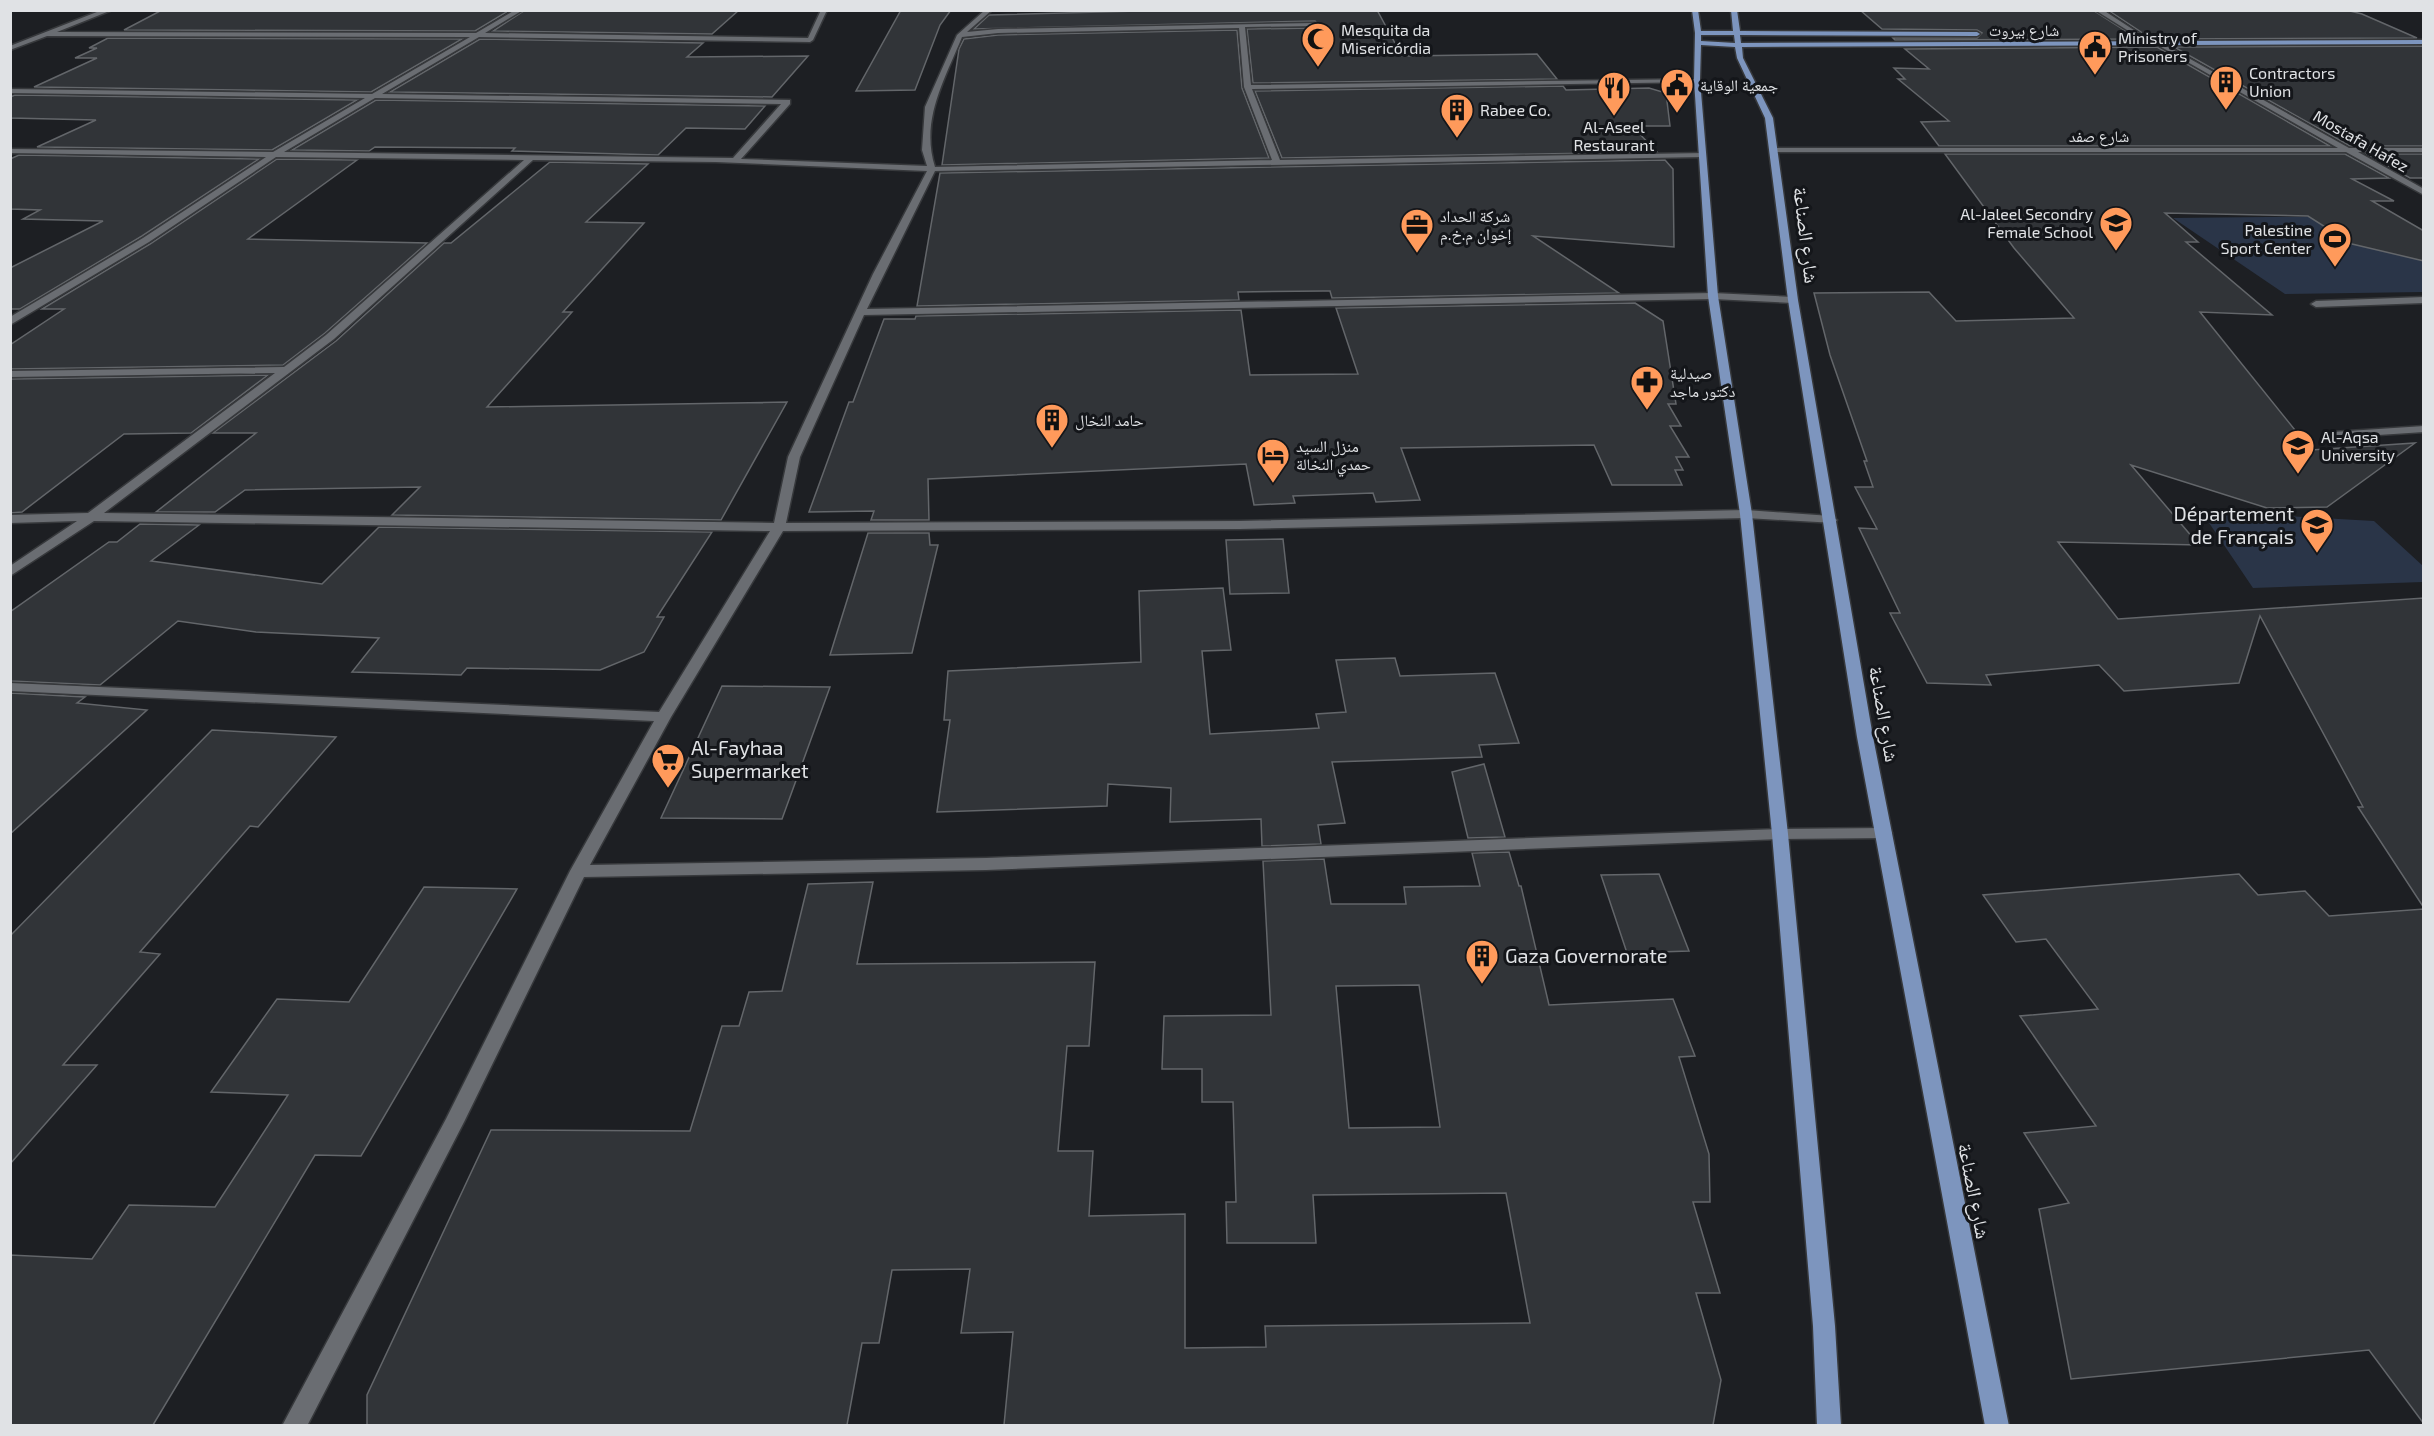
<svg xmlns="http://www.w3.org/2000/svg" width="2434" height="1436" viewBox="0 0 2434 1436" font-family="'Exo 2','Noto Naskh Arabic',sans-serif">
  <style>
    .green { fill: #2a3548 }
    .building { fill: #313438; stroke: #63666a; stroke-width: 1.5; fill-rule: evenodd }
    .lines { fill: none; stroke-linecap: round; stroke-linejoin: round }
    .minor-casing { stroke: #37393c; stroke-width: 3 }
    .major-casing { stroke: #37393c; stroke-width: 3 }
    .minor { fill: #6a6d72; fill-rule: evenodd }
    .major { fill: #7d95be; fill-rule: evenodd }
    .labels { text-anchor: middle; stroke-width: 6; stroke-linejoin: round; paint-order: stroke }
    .far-poi-label { font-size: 16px; fill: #e0e2e5; stroke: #14161a; text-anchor: start }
    .far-street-label { font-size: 16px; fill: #e0e2e5; stroke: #14161a }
    .street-label { font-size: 20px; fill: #e0e2e5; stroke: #14161a }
    .poi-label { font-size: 20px; fill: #e0e2e5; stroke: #14161a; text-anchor: start }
  </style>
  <rect width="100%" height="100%" fill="#1d1f23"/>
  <path class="green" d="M2374 216 2423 243V292L2285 294 2173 218Z
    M2201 511 2374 521 2423 566V582L2253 588Z"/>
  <path class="building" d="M162 10H510L475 31 124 30Z
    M525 10H739L712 34 493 31Z
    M901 10H951L940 25 915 90 856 91Z
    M1177 10H1377L1402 56 1537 54 1557 79 1253 83 1247 29 1313 28 1317 24 1315 21 974 29 989 15Z
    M1860 10H2093L2135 37 2142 35 2141 32 2108 10H2346L2362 14 2417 38 1895 40 1893 38H1977L1982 33 1977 30 1882 29Z
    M1237 30 1242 88 1269 158 942 165 959 49 964 39 998 35Z
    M108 38 462 39 371 92 34 87 97 58H75L97 48H89Z
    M480 39 703 43 687 57 808 56 772 97 390 92Z
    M2424 46V146H2350L2174 47Z
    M2157 47 2330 146H1939L1921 122 1949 121 1898 79H1905L1894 68 1929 69 1905 49Z
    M1563 86 1566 90 1649 88 1666 93 1670 126H1632L1657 152 1282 158 1255 91Z
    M15 95 357 100 272 150 37 147 96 120 10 118V97Z
    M376 100 765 106 745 129 686 128 658 155 512 151 515 148 375 147 369 151 292 150Z
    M1945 154H2345L2389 178 2352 179 2394 201H2372L2424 231V261L2352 244 2308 216 2165 213 2198 242H2186L2272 315 2200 312 2311 450 2415 443 2327 507 2267 508 2131 465 2199 545 2058 542 2118 619 2424 598V908L2358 807H2363L2260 616 2239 683 2124 691 2099 665 1986 675 1991 685 1927 683 1890 613H1900L1859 528 1877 529 1855 487H1873L1864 461H1867L1830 355 1814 293 1929 292 1956 321 2074 318 2014 248Z
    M2367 154H2424V178H2410Z
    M19 155 259 159 142 236 20 309H10V268L103 221 23 219 40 210 10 209V159Z
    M277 159 357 160 248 239 427 243 325 333 283 365 10 369V345L64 309H42L150 244Z
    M1665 160 1673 169 1674 247 1533 236 1619 293 1332 298 1330 291H1323L1238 292 1239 300 917 306 940 173Z
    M550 162 648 164 586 222 644 223 563 312H572L487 407 787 402 721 520 392 515 420 487 245 490 215 512H156L256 433H213L336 341 444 243H451Z
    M1635 303 1663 321 1676 404H1668L1681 426H1670L1689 457H1676L1683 470H1675L1682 485H1612L1594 445 1401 448 1420 500 1376 502 1373 493 1293 496 1295 503 1254 505 1246 464 928 479 929 520H871L874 511 809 512 849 402H853L884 319H915L916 316 1241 310 1250 375 1358 374 1336 308Z
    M268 375 191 433 124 434 22 512 10 513V379Z
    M140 524 199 525 151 561 322 584 379 527 712 532 657 617H664L644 652 600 670 467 668 461 675 352 672 379 638 256 632 178 621 100 685 10 681V612L109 542H117Z
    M868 533H929L930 545H938L912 653 830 655Z
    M1283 539 1289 593 1230 594 1226 540Z
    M1223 588 1231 650 1202 651 1210 734 1319 728 1316 714 1346 712 1336 660 1395 658 1400 676 1495 673 1519 743 1479 745 1482 757 1332 762 1345 823 1318 825 1321 844 1262 846 1261 819 1170 822 1171 788 1108 784 1107 806 937 812 950 720H944L948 671 1141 662 1139 591Z
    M722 686 830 687 782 819 661 818Z
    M10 693 85 697 77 703 147 710 10 834Z
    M212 730 336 737 258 827 250 826 140 952 160 954 63 1065H97L10 1164V936Z
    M1484 764 1505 837 1468 838 1452 772Z
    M1509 852 1519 886H1521L1549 1005 1673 999 1695 1056 1679 1057 1709 1154 1710 1202H1693L1720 1293H1696L1721 1380 1713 1425H1004L1013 1332 961 1333 970 1269 892 1270 879 1343H862L847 1425H367V1395L491 1130 690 1131 722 1026H739L749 992 782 991 808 884 873 882 857 964 1095 962 1089 1046H1067L1058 1151H1093L1089 1216 1185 1214V1348L1266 1347 1265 1326 1530 1323 1506 1193 1313 1195 1316 1243H1227L1226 1202H1236L1233 1102H1202V1069H1162L1164 1016 1271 1015 1263 861 1324 859 1331 904H1406L1404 887 1480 886 1472 853ZM1419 985 1440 1127 1349 1128 1336 986Z
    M1659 874 1689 951 1627 953 1601 875Z
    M2239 874 2258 895 2305 891 2329 916 2424 909V1424L2369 1350 2071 1379 2039 1209 2069 1203 2024 1133 2096 1126 2020 1016 2098 1009 2046 939 2016 942 1983 895Z
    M424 887 517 889 361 1156 315 1155 153 1425H10V1255L92 1259 129 1205 215 1207 288 1095 211 1092 277 999 349 1002Z"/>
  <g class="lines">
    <g class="minor-casing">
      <path id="minor" d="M102 10H112L57 32 476 33 515 10H523L485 33 808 38 821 10H827L813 40 810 42 479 37 382 94 790 100V104L741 159 927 166 922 150 925 107 957 35 985 10H992L967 32 998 29 1315 23 1313 26 1245 27 1251 85 1699 79 1697 82 1252 89 1280 160 1705 153V157H1702L935 171 867 309 1713 293 1793 297 1798 300 1793 303 1713 299 864 315 800 457 786 523 1239 521 1746 510 1831 516 1837 520 1835 523 1746 518 1239 529 783 531 671 717 590 865 986 858 1780 829 1884 828 1890 829 1892 833 1890 837 1884 838 1780 839 986 870 584 877 464 1122 307 1426H282L446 1119 570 871 654 721 10 691V683L659 712 770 531 94 521 10 576V566L77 521 10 523V515L88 513 275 373 10 377V371L284 367 326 335 524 160 276 157 149 242 10 325V317L143 238 266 157 10 153V149L273 152 365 98 10 93V89L372 94 470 37 47 36 10 50V46ZM1239 28 1244 87 1272 160 935 167C920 120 945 79 962 37L998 33ZM375 98 781 104 733 158 284 152ZM533 160 716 162 927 171 873 274 788 457 774 523 104 513 334 339Z
        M2095 10H2103L2140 34 2135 35Z
        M2158 41 2349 148H2424V152H2358L2424 189V195L2346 152H1775L1771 150 1775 148H2338L2156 44Z
        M2424 297V303L2316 307 2311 304 2316 301Z
        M2424 426V432L2333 438 2327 435 2333 432Z"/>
    </g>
    <g class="major-casing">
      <path id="major" d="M1692 10H1698L1701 31H1733L1731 10H1737L1740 31 1977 32 1980 34 1977 36 1740 35 1741 43 2424 40V44L1742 47 1743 58 1773 118 1798 300 1873 737 2009 1426H1985L1857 737 1788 300 1765 118 1737 58 1735 47 1701 45 1700 80 1718 296 1752 514 1788 834 1835 1326 1841 1426H1817L1813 1326 1772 834 1740 514 1708 296 1694 80 1695 33ZM1701 35H1734L1735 43 1701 41Z"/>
    </g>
    <use href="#minor" class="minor"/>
    <use href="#major" class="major"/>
  </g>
  <defs>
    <g id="mosque-pin" transform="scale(1.725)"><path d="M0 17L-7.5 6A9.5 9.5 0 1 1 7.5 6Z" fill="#ff9a5b" stroke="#14161a"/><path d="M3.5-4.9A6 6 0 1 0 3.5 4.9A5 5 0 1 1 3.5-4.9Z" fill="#111"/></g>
    <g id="civic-pin" transform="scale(1.725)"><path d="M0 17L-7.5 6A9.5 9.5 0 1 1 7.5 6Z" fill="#ff9a5b" stroke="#14161a"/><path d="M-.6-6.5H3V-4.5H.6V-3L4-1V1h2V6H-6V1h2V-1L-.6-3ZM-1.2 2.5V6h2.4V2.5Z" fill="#111"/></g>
    <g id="building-pin" transform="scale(1.725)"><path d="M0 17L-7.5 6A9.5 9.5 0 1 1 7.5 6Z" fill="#ff9a5b" stroke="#14161a"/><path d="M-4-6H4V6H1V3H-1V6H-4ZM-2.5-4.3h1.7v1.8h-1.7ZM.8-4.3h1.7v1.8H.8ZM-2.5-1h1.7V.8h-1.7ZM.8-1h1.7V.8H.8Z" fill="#111"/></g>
    <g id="restaurant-pin" transform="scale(1.725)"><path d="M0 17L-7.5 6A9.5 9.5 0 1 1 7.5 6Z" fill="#ff9a5b" stroke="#14161a"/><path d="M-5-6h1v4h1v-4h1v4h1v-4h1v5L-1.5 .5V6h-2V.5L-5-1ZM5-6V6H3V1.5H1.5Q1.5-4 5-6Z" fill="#111"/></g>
    <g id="school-pin" transform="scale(1.725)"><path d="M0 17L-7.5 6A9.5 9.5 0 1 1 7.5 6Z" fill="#ff9a5b" stroke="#14161a"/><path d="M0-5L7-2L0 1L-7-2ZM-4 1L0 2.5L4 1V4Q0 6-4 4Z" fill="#111"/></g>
    <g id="office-pin" transform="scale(1.725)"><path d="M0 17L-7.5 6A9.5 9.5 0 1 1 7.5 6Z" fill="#ff9a5b" stroke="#14161a"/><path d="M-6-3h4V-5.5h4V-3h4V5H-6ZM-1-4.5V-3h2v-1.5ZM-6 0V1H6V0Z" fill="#111"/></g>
    <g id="stadium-pin" transform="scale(1.725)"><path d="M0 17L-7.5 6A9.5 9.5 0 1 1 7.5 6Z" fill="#ff9a5b" stroke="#14161a"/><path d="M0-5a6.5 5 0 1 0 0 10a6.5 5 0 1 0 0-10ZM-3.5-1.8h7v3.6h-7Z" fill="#111"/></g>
    <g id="pharmacy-pin" transform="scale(1.725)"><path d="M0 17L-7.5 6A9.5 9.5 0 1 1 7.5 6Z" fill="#ff9a5b" stroke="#14161a"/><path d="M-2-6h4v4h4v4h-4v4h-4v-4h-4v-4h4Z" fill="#111"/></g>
    <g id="university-pin" transform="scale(1.725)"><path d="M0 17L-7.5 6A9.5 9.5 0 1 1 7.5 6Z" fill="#ff9a5b" stroke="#14161a"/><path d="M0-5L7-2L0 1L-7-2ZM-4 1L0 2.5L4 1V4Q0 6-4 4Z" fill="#111"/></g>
    <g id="hotel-pin" transform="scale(1.725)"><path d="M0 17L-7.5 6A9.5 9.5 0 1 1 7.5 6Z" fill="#ff9a5b" stroke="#14161a"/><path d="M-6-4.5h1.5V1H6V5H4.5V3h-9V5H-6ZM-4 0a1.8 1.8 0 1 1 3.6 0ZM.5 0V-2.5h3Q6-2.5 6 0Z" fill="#111"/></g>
    <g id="supermarket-pin" transform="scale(1.725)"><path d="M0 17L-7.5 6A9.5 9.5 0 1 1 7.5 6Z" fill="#ff9a5b" stroke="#14161a"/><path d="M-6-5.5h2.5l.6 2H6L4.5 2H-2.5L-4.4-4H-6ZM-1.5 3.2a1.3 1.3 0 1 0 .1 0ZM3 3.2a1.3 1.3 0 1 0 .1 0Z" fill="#111"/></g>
  </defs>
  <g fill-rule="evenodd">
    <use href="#mosque-pin" x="1318" y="39"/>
    <use href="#civic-pin" x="2095" y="47"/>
    <use href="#building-pin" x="2226" y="82"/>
    <use href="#civic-pin" x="1677" y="85"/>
    <use href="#restaurant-pin" x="1614" y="88"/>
    <use href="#building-pin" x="1457" y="110"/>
    <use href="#school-pin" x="2116" y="223"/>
    <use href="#office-pin" x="1417" y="225"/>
    <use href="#stadium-pin" x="2335" y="239"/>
    <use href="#pharmacy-pin" x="1647" y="382"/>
    <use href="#building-pin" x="1052" y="420"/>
    <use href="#university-pin" x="2298" y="446"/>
    <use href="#hotel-pin" x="1273" y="455"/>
    <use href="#university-pin" x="2317" y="525"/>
    <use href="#supermarket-pin" x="668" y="760"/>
    <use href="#building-pin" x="1482" y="956"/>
  </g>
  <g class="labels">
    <g class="far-poi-label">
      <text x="1341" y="36">Mesquita da<tspan x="1341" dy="18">Misericórdia</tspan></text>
      <text x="2118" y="44">Ministry of<tspan x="2118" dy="18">Prisoners</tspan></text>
      <text x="2249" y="79">Contractors<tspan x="2249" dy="18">Union</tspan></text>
      <text x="1700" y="91">جمعية الوقاية</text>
      <text x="1480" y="116">Rabee Co.</text>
      <text x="1614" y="133" text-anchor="middle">Al-Aseel<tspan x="1614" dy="18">Restaurant</tspan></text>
      <text x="2093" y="220" text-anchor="end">Al-Jaleel Secondry<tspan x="2093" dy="18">Female School</tspan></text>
      <text x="1440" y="222">شركة الحداد<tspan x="1440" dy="18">إخوان م.خ.م</tspan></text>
      <text x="2312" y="236" text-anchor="end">Palestine<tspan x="2312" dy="18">Sport Center</tspan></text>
      <text x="1670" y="379">صيدلية<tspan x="1670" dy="18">دكتور ماجد</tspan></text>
      <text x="1075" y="426">حامد النخال</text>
      <text x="2321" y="443">Al-Aqsa<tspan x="2321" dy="18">University</tspan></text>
      <text x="1296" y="452">منزل السيد<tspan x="1296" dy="18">حمدي النخالة</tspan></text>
    </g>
    <g class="far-street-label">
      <text x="2024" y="36">شارع بيروت</text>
      <text x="2099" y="142">شارع صفد</text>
      <text transform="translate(2361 141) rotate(30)" y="6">Mostafa Hafez</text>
    </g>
    <g class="street-label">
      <text transform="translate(1806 235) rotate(83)" y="7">شارع الصناعة</text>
      <text transform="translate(1884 714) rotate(80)" y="7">شارع الصناعة</text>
      <text transform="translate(1974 1191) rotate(79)" y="7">شارع الصناعة</text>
    </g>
    <g class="poi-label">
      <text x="2294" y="521" text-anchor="end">Département<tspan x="2294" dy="23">de Français</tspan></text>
      <text x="691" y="755">Al-Fayhaa<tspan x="691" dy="23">Supermarket</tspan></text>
      <text x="1505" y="963">Gaza Governorate</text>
    </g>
  </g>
  <rect width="2434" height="1436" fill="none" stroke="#e0e2e5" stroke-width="24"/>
</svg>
